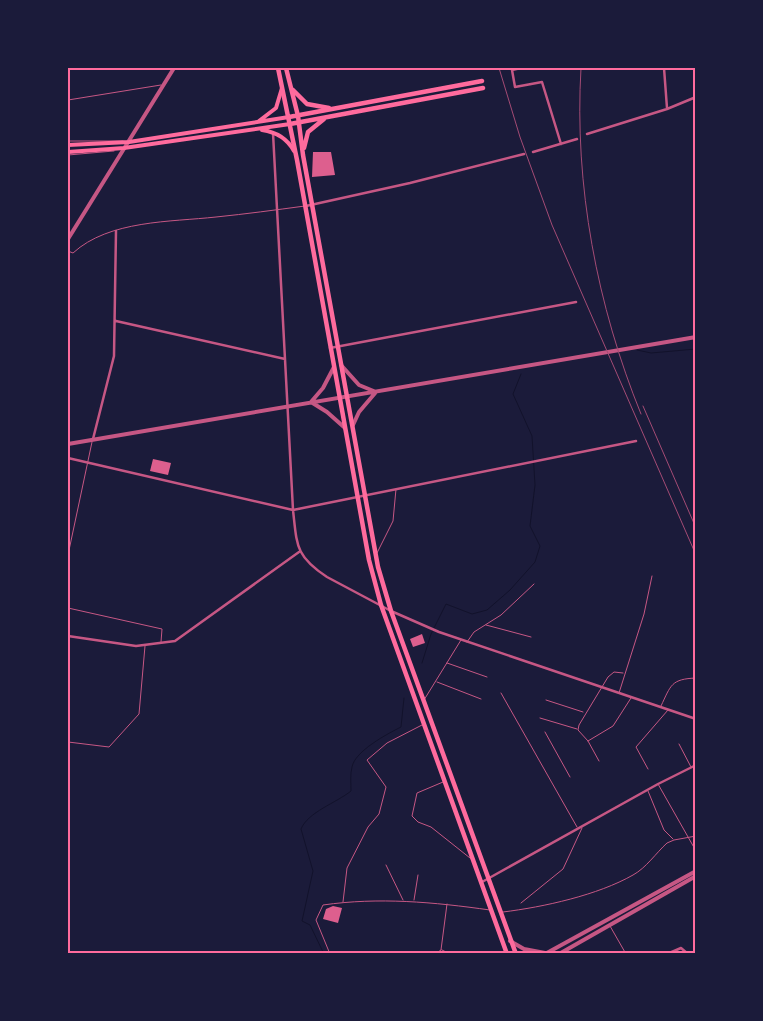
<svg xmlns="http://www.w3.org/2000/svg" width="763" height="1021" viewBox="0 0 763 1021" font-family="Poppins,sans-serif">
  <style>
    .lines { fill: none; stroke-linecap: round; stroke-linejoin: round }
    .stream { stroke: #12122b; stroke-width: 1 }
    .building { fill: #dd5f8e }
    .service { stroke: #c65784; stroke-width: 1 }
    .minor { stroke: #c65784; stroke-width: 2.5 }
    .tertiary { stroke: #c65784; stroke-width: 4 }
    .secondary { stroke: #ff6b9d; stroke-width: 4 }
    .primary { stroke: #ff6b9d; stroke-width: 4.5 }
    .rail { stroke: #a44b75; stroke-width: 1 }
    .neatline { fill: none; stroke: #ff6b9d; stroke-width: 2 }
  </style>
  <rect width="100%" height="100%" fill="#1b1b3a"/>
  <g class="lines">
    <path class="stream" d="M637 350 651 353 696 349
      M422 663 431 634 446 604 472 614 487 610 510 590 535 562 540 546 530 526 535 485 532 436 513 394 521 374
      M324 954 310 925 302 921 313 871 301 829C308 812 336 803 351 791 351 784 350 774 352 767 355 751 387 734 401 727L404 698"/>
  </g>
  <path class="building" d="M313 152H331L335 175 312 177Z
    M153 459 171 463 168 475 150 471Z
    M422 634 425 643 413 647 410 639Z
    M333 906 342 908 338 923 323 919 326 909Z"/>
  <g class="lines">
    <path class="service" d="M68 100 161 85
      M68 141H123
      M68 155 114 151
      M68 251 73 253C109 220 171 222 216 217 246 214 275 210 305 206
      M377 553 393 521 396 489
      M68 555 92 442
      M68 608 162 629 161 642
      M486 625 531 637
      M467 642 474 632 501 615 534 584
      M447 663 487 677
      M437 682 481 699
      M501 693 577 827
      M619 693 644 614 652 576
      M424 700 461 640
      M546 700 583 712
      M661 706C671 685 671 679 696 678
      M540 718 577 729
      M545 732 570 777
      M588 741 613 726 631 698
      M68 742 109 747 139 714 145 646
      M679 744 691 767
      M599 761 588 741 578 730 579 725 608 677 614 672 623 673
      M648 769 636 747 668 710
      M443 782 417 793 412 816 418 822 431 827 470 858
      M658 784 696 851
      M648 791 664 830 673 839
      M386 865 403 900
      M414 900 418 875
      M343 902 347 868 368 827 379 814 386 787 367 760 387 743 422 725
      M521 903 563 869 582 828
      M503 912C544 907 598 895 633 875 646 868 656 853 667 843L674 840 696 836
      M610 926 626 954
      M441 950 447 904
      M442 950 450 954
      M330 954 316 920 323 905C379 897 433 902 490 910
      M435 954 441 950"/>
    <path class="minor" d="M521 68 512 70 515 87 542 82 561 144
      M664 68 667 108
      M273 133 293 510C297 545 295 556 327 577L391 611 439 632 696 719
      M587 134 667 109 696 97
      M533 152 577 139
      M306 206 410 183 524 154
      M116 321 285 359
      M330 348 576 302
      M93 439 114 356 116 231
      M68 458 293 510 636 441
      M68 636 136 646 175 641 299 552
      M482 882 658 784 696 765
      M667 954 681 948 688 954"/>
    <path class="tertiary" d="M68 239 174 68
      M341 365 359 385 376 392 359 412 353 425
      M334 367 323 388 311 402 327 412 345 428
      M68 444 696 337
      M510 941 524 949 545 953
      M545 954 696 871
      M559 954 696 876"/>
    <path class="secondary" d="M259 121 276 108 282 88
      M262 130C276 132 287 138 294 151
      M68 145 129 142 289 117
      M68 152 124 148 290 124"/>
    <path class="primary" d="M278 68 297 160 369 560 381 605 507 954
      M286 68 298 116 303 155 378 567 391 611 516 954
      M293 90 307 104 329 108
      M289 117 482 81
      M290 124 483 88
      M304 148 308 132 324 119"/>
    <path class="rail" d="M499 68 520 137 552 225 696 555
      M581 68C574 185 597 306 641 414
      M643 406 696 528"/>
  </g>
  <rect width="763" height="1021" fill="none" stroke="#1b1b3a" stroke-width="138"/>
  <rect x="69" y="69" width="625" height="883" class="neatline"/>
</svg>
